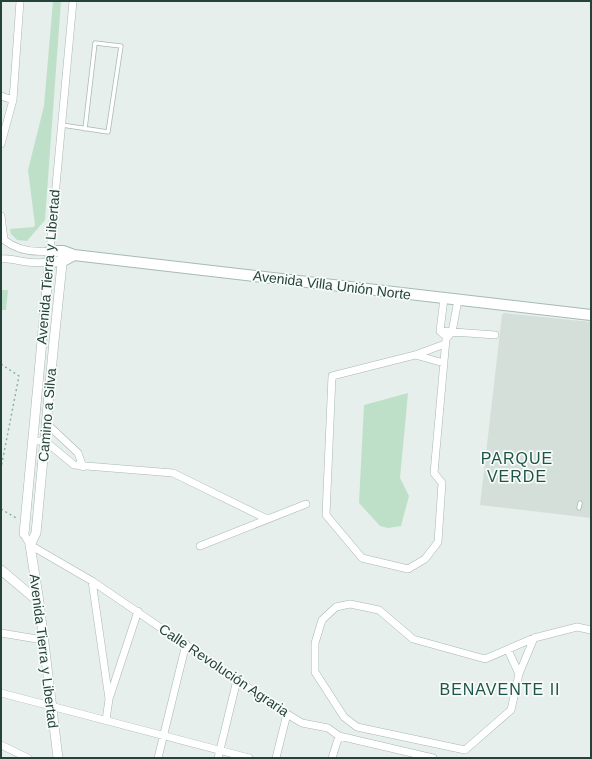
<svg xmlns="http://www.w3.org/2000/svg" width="592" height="759" viewBox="0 0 592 759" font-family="Helvetica,sans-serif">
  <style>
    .built { fill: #d4dfda }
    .green { fill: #bfe0c8 }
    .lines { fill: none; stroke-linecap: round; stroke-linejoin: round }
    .service-casing { stroke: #a8b8b2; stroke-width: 5 }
    .minor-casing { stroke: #a8b8b2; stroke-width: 8 }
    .tertiary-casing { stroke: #a8b8b2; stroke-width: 10 }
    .secondary-casing { stroke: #a4bbb3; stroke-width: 12 }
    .path { stroke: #86b3a5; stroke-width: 1.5; stroke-dasharray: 2 3; stroke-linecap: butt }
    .service { stroke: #fff; stroke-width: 3.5 }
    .minor { stroke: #fff; stroke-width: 7 }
    .tertiary { stroke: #fff; stroke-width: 9 }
    .secondary { stroke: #fff; stroke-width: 10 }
    .labels { text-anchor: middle; stroke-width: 3.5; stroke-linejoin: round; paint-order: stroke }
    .street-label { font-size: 14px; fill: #24423a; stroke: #f7fbf9 }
    .quarter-label { font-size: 16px; letter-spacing: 1px; fill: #1f5548; stroke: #f7fbf9 }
  </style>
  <rect width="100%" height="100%" fill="#e6efeb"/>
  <path class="built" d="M504 313 591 322V518L480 505 502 315Z"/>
  <path class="green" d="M53 1H61L45 220 27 241 17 240 11 234 10 229 34 227 35 225 28 170 44 106Z
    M1 290H8L6 310H1Z
    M408 393 400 478 409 496 401 526 388 528 380 526 359 503 364 405Z"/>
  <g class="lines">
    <g class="service-casing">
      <path id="service" d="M62 125 108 132 121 46 95 43 85 129
        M579 508 580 503"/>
    </g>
    <g class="minor-casing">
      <path id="minor" d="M1 96 13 100
        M1 144 13 100 20 1
        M1 216 4 240C17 250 33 253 50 251L73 1
        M1 259C10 258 18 261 27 262 34 263 42 263 49 262
        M440 331 495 335
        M443 334 440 331 444 298
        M445 344 415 355 332 376 326 515 362 558 408 569 425 559 438 542 442 483 434 473 446 339 452 332 458 300
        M415 355 444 363
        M46 423 78 453 83 467
        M33 441H45L74 465 173 473 267 519
        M24 534 30 545 92 581 287 714 302 723 328 728 339 736 433 758
        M200 546 306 504
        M92 581 109 699
        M1 633 43 640
        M534 638 519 674 511 710 465 750 357 727 344 717 315 672V643L322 620 336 607 350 604 379 610 413 639 485 659 534 638 577 627 591 630
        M508 650 519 674
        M1 693 249 758
        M106 720 109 699 138 611
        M1 745 28 758
        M158 758 186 644
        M218 758 237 680
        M276 758 287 714
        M332 758 339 736"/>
    </g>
    <g class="tertiary-casing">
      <path id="tertiary" d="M24 534 50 255
        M1 570 39 602
        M58 758 39 602 30 545 36 533 54 341 63 254"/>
    </g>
    <g class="secondary-casing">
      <path id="secondary" d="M50 251H63L74 255 591 315
        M49 262 63 261 74 255"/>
    </g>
    <path class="path" d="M1 364 19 376 1 468
      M1 509 18 519"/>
    <use href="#service" class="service"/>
    <use href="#minor" class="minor"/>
    <use href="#tertiary" class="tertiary"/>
    <use href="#secondary" class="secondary"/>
  </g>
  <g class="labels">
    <g class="street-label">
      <text transform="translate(48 267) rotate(-85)" y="5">Avenida Tierra y Libertad</text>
      <text transform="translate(332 285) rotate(7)" y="5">Avenida Villa Unión Norte</text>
      <text transform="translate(47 415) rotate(-85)" y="5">Camino a Silva</text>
      <text transform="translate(44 651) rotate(83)" y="5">Avenida Tierra y Libertad</text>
      <text transform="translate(224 670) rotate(34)" y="5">Calle Revolución Agraria</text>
    </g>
    <g class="quarter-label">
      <text x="517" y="464">PARQUE<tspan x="517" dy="18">VERDE</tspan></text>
      <text x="500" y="695">BENAVENTE II</text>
    </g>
  </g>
  <rect width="592" height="759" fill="none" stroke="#24423a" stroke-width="4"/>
</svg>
